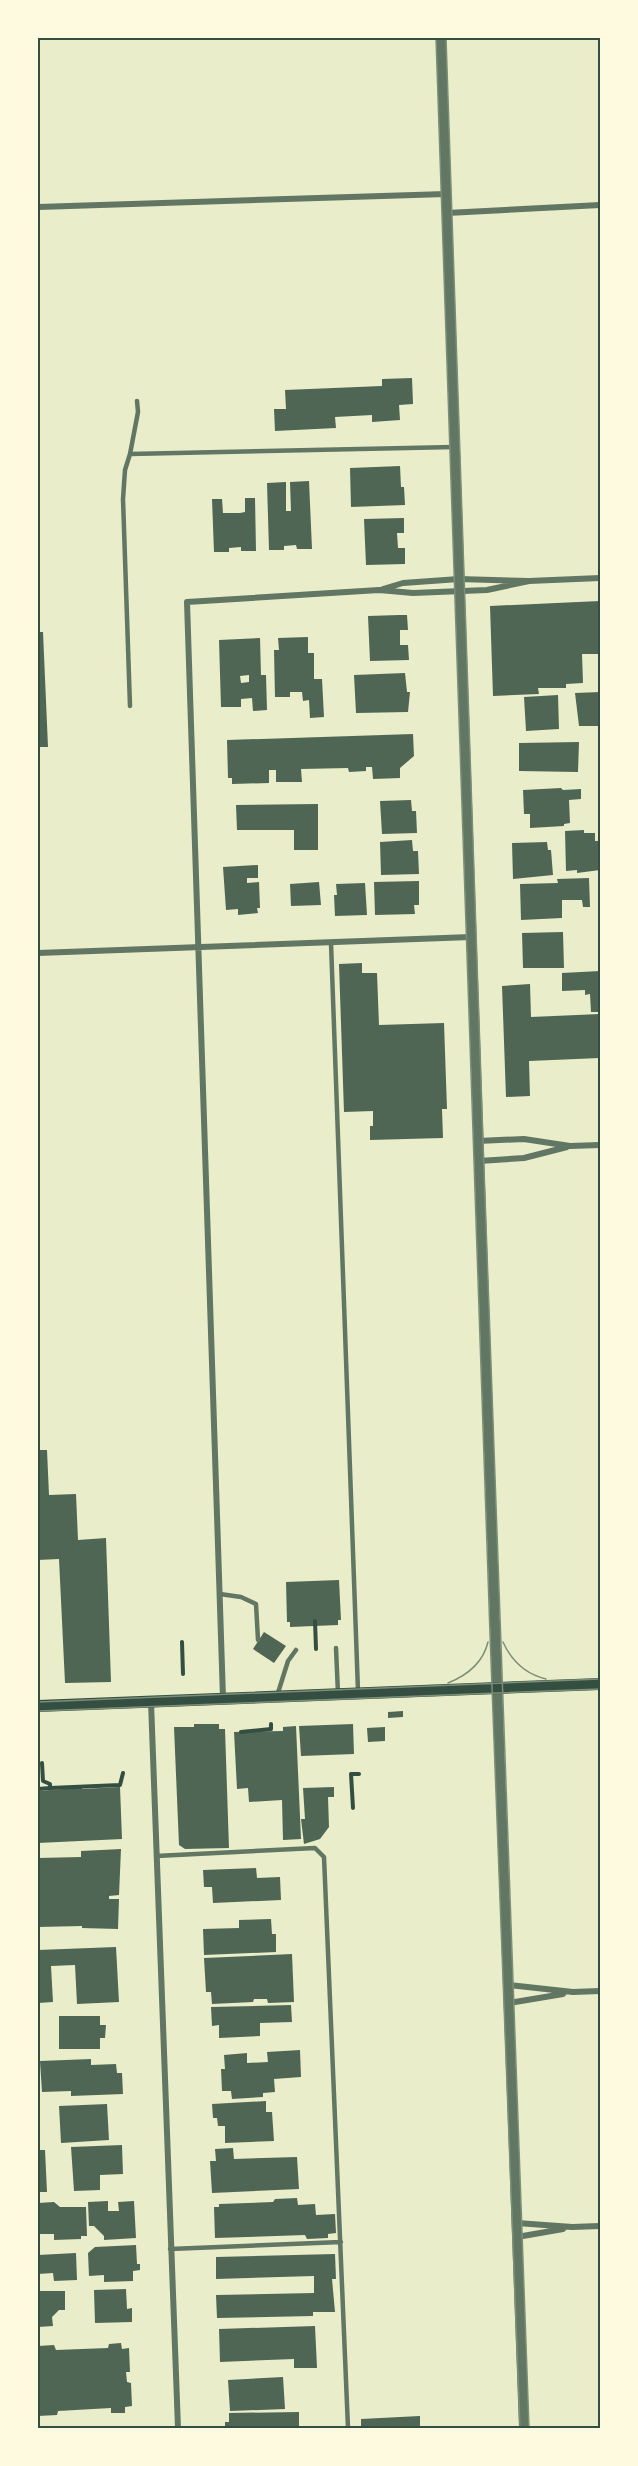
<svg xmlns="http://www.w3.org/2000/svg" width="638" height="2466" viewBox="0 0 638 2466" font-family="Ubuntu,sans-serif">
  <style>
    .building { fill: #4f6655; fill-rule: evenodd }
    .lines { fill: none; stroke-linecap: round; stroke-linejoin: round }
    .path { stroke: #344e41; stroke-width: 4 }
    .service { stroke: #617663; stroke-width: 4.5 }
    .minor { stroke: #617663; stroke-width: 6 }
    .tertiary { stroke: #617663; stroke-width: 10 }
    .secondary { stroke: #344e41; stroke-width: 12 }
    .tram { stroke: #7c8e77; stroke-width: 1.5 }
    .neatline { fill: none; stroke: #344e41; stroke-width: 2 }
  </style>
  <rect width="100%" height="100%" fill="#e9edc9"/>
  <path class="building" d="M412 378 413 404 399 405 400 420 372 422V415L335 417 336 428 275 431 274 409H286L285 390 382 386V379Z
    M400 466 401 487H404L405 505 351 507 350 468Z
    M309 481 312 549H297L296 545 284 546V550H269L267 483 286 482V511H291L290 482Z
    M245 498H255L256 551H241V547L229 548V552H214L212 499H222L223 513H240L245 512Z
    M404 518V533H397L398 548H405V564L366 565 364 519Z
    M600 601V654H582L583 683 566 684V688H538L539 694 493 696 490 606Z
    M399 615H407L408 630H400V645H408L409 660 370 661 368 616Z
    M38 632H43L48 747H38Z
    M308 637V653H314V679H322L324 717 310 718 309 700 303 701 302 692H290V697H275L274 650H279L278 638Z
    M260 638 261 675H266L267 710 253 711 252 698 241 699V707H221L219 640ZM249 675V682L241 683 240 676Z
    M405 673 407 692H410L408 712 356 713 354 675Z
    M600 692V726H579L575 693Z
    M558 695 559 729 526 731 524 697Z
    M413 734 414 756 400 768V778L373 779 372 767H366V771L349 772 348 768 301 769 302 782H276V770H269V783L232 784V778H228L227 740Z
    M579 742 578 772 519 771V743Z
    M561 788 563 790 581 789V799L569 800 570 823 564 824V826L530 828V814H524L523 790Z
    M411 800 412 811H416L417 833 382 834 380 801Z
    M318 804V850H294V830H237L236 805Z
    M584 830V833H595V841H598V856H600V870L577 873V870L566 871 565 831Z
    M412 840 413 851H418L419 874 381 875 380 842Z
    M547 842 548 850H551L553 875 513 879 512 843Z
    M258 865V878H247V883L259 882 260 908H257L258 913 238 915V909L226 910 223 867Z
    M589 878 590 907H583L582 900H562V918L521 920 520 884 558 883 557 879Z
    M419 881V905H414L415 914 375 915 374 882Z
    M319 882 321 905 291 906 290 884Z
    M365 883 367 915 335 916 334 895H337L336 884Z
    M563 932 564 968H523L522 933Z
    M362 963V973H377L379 1025 444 1023 447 1109H442L443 1138 370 1140V1126H373V1111L344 1112 339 964Z
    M600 971V1012H591L590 994 585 995V990L562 991V973Z
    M530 984 531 1017 600 1014V1037H598L600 1058 529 1061 530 1096 506 1097 502 986Z
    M38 1450H47L49 1495 76 1494 78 1540 106 1538 111 1682 65 1683 59 1559 38 1560Z
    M339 1580 341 1620H338V1625L290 1627V1622H287L286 1582Z
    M264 1632 286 1646 274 1663 253 1649Z
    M403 1711V1717L388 1718V1712Z
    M194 1724H219V1729H225L229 1848 185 1849 179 1845 174 1727H194Z
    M353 1724 354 1754 301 1756 299 1726Z
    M296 1726 301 1839 283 1840 282 1800 249 1802 248 1788 237 1789 234 1732 283 1731V1727Z
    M385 1727V1741L368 1742 367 1728Z
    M63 1786H82V1789L120 1787 122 1839 38 1843V1791L63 1789Z
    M334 1787V1797H328L329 1827 320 1839 304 1844 301 1819H305L303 1788Z
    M121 1849 119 1895 109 1896V1899H119L118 1929 82 1928V1926L38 1927V1858L81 1857V1851Z
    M256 1868 257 1878 280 1877 281 1900 213 1903 212 1887H204L203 1870Z
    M271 1919 272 1934H276V1952L204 1955 203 1929 239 1928V1920Z
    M116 1947 119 2002 77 2004 75 1965 51 1966 53 2002 38 2003V1950Z
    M292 1954 294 2002 268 2003 267 1999H254L253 2002 212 2004 211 1992H206L204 1958Z
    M291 2005 292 2022 260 2023V2036L219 2038V2025L212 2026 211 2007Z
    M59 2016H100V2025H106L105 2038H100V2049H59Z
    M300 2050 301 2077 274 2079 275 2092 263 2093V2097L232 2099 231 2091H222L221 2069H225L224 2055 247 2053V2063L268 2062 267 2052Z
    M91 2059V2065L116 2064 117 2073H122L123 2094 71 2096V2091L42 2092 40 2061Z
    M266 2101V2112H272L274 2141 225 2143V2126H218L217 2118H213L212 2104Z
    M107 2104 109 2140 61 2143 59 2106Z
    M122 2145 123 2174 100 2175V2190L74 2191 71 2147Z
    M233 2148 234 2159 297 2157 299 2189 212 2193 210 2161H216L215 2149Z
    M38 2150H45L47 2192H38Z
    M297 2198 298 2205 315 2204 316 2215 335 2214 336 2233 328 2234V2238L307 2239 305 2235 215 2238 214 2207H219V2204L273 2202 275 2199Z
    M108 2201V2211H119L118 2202 134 2201 136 2238 104 2240V2236L94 2226H89L88 2202Z
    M54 2202 60 2207H86L87 2236H81V2239L54 2240V2234H38V2203Z
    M136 2245 137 2264H140V2270L133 2271V2281L104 2282V2275L89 2276 88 2253 95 2247Z
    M76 2253 77 2280 54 2281 53 2273 38 2274V2255Z
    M335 2254 336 2279H332L335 2312H313V2316L217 2318 216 2295 314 2293V2276L216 2279V2257Z
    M126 2289 127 2309 132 2308V2322L95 2323 94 2290Z
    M38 2291H65V2310H59L52 2317 53 2326 38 2327Z
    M315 2326 317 2368H294V2359L220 2362 219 2329Z
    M121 2343 122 2349 129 2348 130 2372H126L127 2382 131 2383 132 2406 125 2407V2413H111V2408L58 2411 57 2415 38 2416V2346L54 2345 56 2350 108 2348 109 2344Z
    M283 2377 285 2409 230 2411 228 2380Z
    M299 2412V2428H225V2422H229V2413Z
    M420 2416V2428H361V2419Z
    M476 2426V2428H453V2427Z"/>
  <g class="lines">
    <path class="path" d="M315 1621 316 1649
      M182 1642 183 1674
      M241 1732 271 1729V1724
      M42 1763 43 1781 50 1784V1788L120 1785 123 1773
      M38 1789 50 1788
      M353 1808 351 1774H359"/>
    <path class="service" d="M137 401 138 412 130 454 454 447
      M130 454 125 470 123 499 130 706
      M331 943 358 1691
      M220 1594 241 1597 256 1604 258 1640
      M336 1648 338 1694
      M277 1696 288 1661 296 1650
      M156 1856 315 1848 324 1857 348 2428
      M170 2249 341 2242"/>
    <path class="minor" d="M38 207 446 194
      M447 213 600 205
      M383 589 403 583 459 579 529 581 600 578
      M38 953 471 937
      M478 1141 524 1139 570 1146 600 1145
      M479 1161 524 1158 567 1147
      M223 1698 187 602 379 590 413 593 487 590 529 581
      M151 1702 178 2428
      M509 1985 573 1992 600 1991
      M509 2003 563 1994
      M517 2223 572 2227 600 2226
      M517 2237 563 2229"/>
    <path class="tertiary" d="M441 38 497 1683 524 2428"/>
    <path class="secondary" d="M38 1706 600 1684"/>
    <path class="tram" d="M436 38 490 1634 520 2428
      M446 38 483 1141 529 2428
      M503 1642C512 1662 525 1674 546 1679
      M448 1683C468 1675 483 1663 488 1642
      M38 1702 600 1679
      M38 1711 600 1689"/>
  </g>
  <rect width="638" height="2466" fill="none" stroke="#fefae0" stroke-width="78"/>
  <rect x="39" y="39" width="560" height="2388" class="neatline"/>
</svg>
